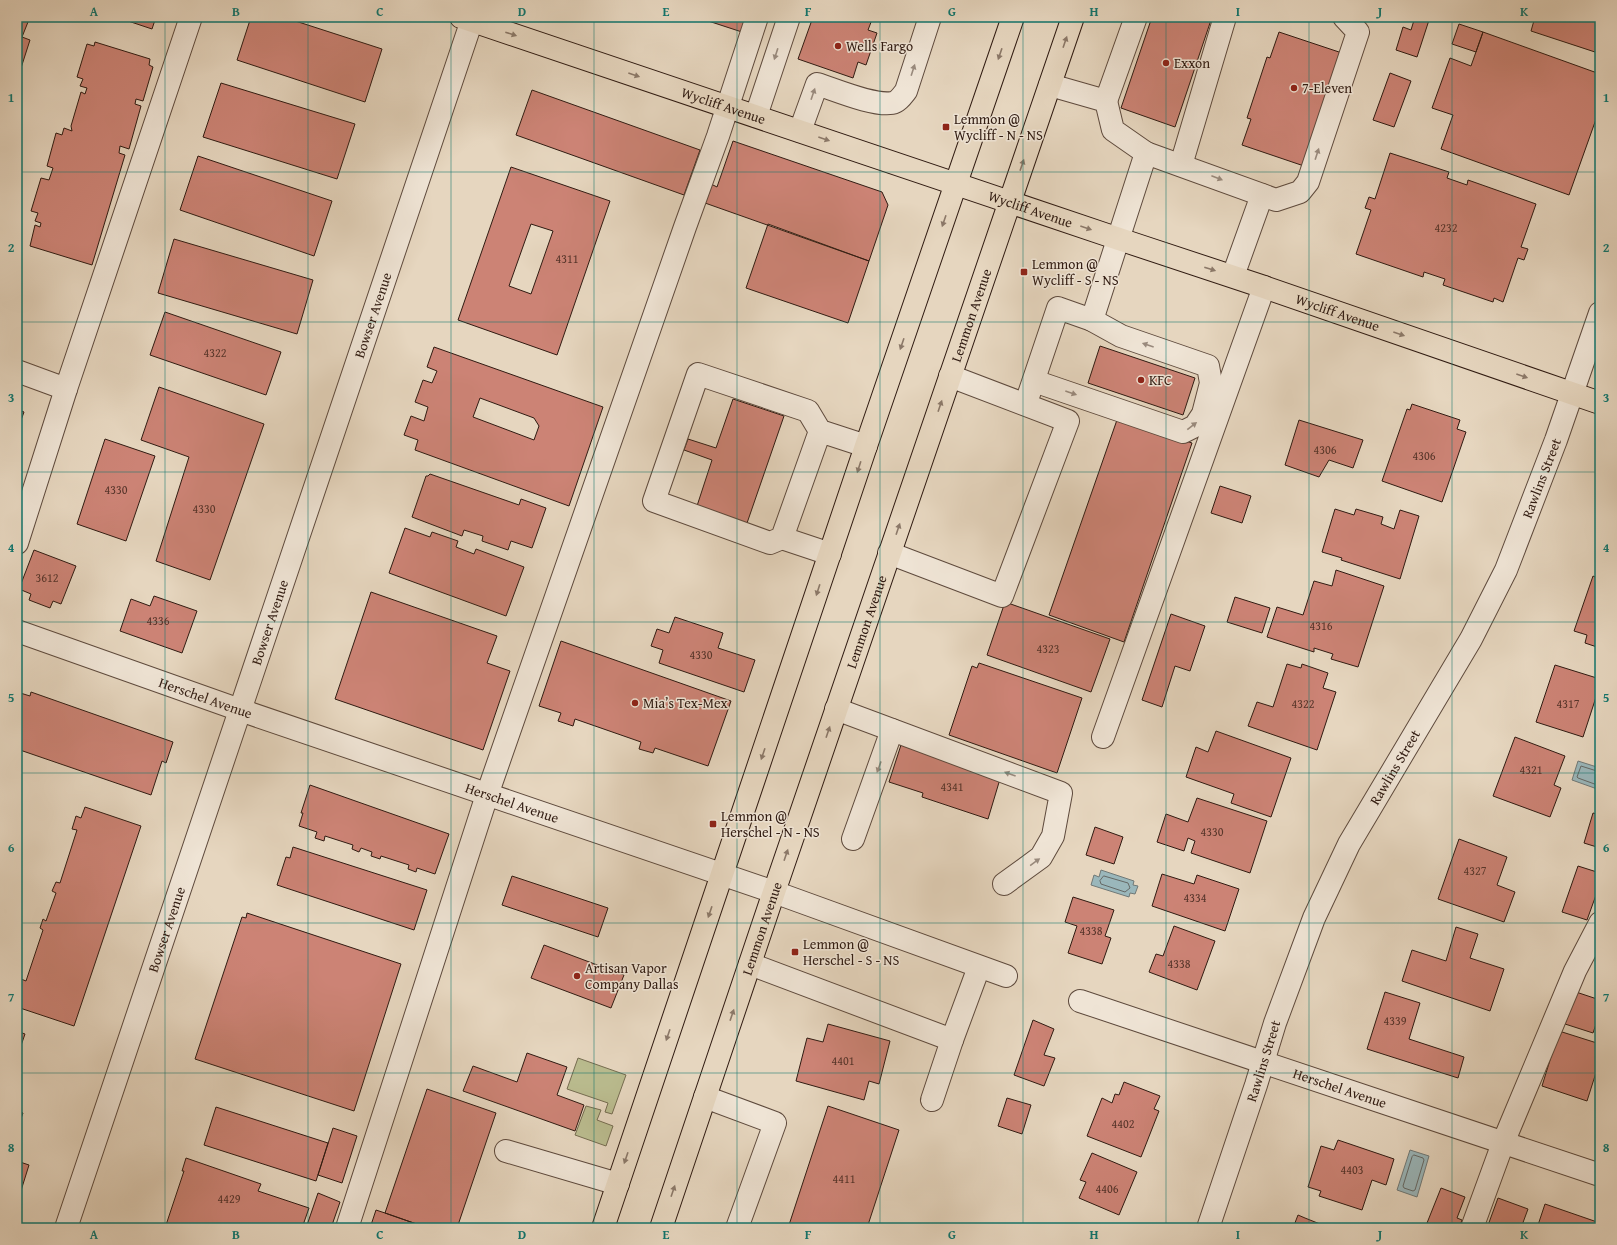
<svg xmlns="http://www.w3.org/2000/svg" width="1617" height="1245" viewBox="0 0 1617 1245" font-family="'Gentium Book Plus',serif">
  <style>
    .green { fill: #babc8f; stroke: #756c50 }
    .water { fill: #9ab7bb; stroke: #707977 }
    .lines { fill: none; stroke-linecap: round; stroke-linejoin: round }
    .shore { stroke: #656966; stroke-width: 1 }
    .building { fill: #cc8375; stroke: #301b12; fill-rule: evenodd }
    .minor-casing { stroke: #5e4a3d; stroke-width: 24 }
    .major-casing { stroke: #301b12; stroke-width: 24 }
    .minor { stroke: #efe4d5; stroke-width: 22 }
    .major { stroke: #e6d6bf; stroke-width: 22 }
    .oneway { fill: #8b7868 }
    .oneway2 { fill: #998a7d }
    .grid { fill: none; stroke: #0f766e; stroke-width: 1; stroke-opacity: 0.55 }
    .poi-dot { fill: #8f2418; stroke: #efe4d5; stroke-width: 1.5 }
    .labels { text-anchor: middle; stroke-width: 3; stroke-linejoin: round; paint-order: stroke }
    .number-label { font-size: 12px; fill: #57352b }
    .poi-label { font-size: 14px; fill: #301b12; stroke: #efe4d5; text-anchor: start }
    .street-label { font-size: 14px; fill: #301b12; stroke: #efe4d5 }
    .neatline { fill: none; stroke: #0f766e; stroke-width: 1.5 }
    .grid-label { font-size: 13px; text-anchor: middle; font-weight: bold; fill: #0f766e }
  </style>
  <rect width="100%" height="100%" fill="#e6d6bf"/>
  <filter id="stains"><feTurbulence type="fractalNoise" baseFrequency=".005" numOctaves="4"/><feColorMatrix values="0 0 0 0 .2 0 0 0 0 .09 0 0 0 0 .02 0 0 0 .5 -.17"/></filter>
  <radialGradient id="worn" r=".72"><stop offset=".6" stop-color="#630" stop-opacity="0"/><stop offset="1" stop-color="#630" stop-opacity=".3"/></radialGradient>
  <path class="green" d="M578 1058 626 1075 612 1114 605 1112 608 1103 567 1089Z
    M586 1106 601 1110 597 1120 613 1126 606 1146 575 1135Z"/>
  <path class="water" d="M1578 761 1600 768V790L1572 780Z
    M1101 870 1134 881 1133 885 1138 886 1135 894 1130 893 1129 897 1091 885 1094 875 1099 877Z
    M1410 1150 1429 1156 1417 1197 1397 1190Z"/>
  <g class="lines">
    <path class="shore" d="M1600 772 1581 766 1577 777 1578 778 1600 786
      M1104 876 1128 883 1130 888 1125 892 1101 884 1100 881Z
      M1414 1155 1423 1158 1424 1160 1415 1190 1413 1191 1404 1188 1403 1186 1412 1157Z"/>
  </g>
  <path class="building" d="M17 17H30L22 37 30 40 21 68 17 66Z
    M116 17H156L152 29Z
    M251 17H283L382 49 365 102 237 60Z
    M696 17H751L745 33Z
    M813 17H873L868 30 877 33 866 65 858 62 853 78 798 59Z
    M1152 17H1212L1175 127 1121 108Z
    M1415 17H1430L1417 57 1396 50 1403 27 1411 30Z
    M1535 17H1600V48L1598 53 1531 31Z
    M1459 24 1483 32 1476 52 1452 44Z
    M1279 32 1342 53 1304 166 1242 145 1251 119 1247 118 1267 57 1270 58Z
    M1483 32 1600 74V108L1569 195 1441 149 1453 115 1432 108 1450 58 1471 66Z
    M95 42 150 59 149 65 153 67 143 101 136 99 135 104 141 106 129 149 120 146 119 153 125 155 92 265 30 246 35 225 40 227 41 223 35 221 38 213 31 211 41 178 49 180 53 168 47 166 56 133 62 135 64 128 72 131 71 126 81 92 85 94 87 88 80 86 83 79 77 77 87 44 94 46Z
    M1390 73 1411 81 1394 127 1373 120Z
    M221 83 355 124 337 179 203 137Z
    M532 90 700 150 684 195 516 135Z
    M733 141 882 192 888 205 869 261 705 203 711 184 717 187Z
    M1390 153 1449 172 1447 178 1467 185 1468 180 1536 204 1521 247 1528 249 1524 260 1518 258 1503 302 1494 298 1493 302 1443 285 1445 279 1424 272 1423 277 1356 254 1371 210 1365 208 1369 197 1375 199Z
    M198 156 332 201 314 256 180 210Z
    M511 167 610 201 557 355 458 320ZM531 224 553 231 531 294 509 286Z
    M768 224 869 261 848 323 746 288Z
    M174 239 313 280 297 334 158 293Z
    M165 312 281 352 266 395 150 355Z
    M1100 346 1195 378 1183 415 1088 383Z
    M434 347 603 407 569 506 415 450 418 440 404 435 411 416 424 421 428 407 415 402 423 380 432 383 437 371 427 367ZM480 398 534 418 539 426 534 440 473 417Z
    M159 387 264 424 210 580 156 561 189 457 141 440Z
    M733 399 784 416 746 526 696 509 712 460 684 450 688 439 716 448Z
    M1412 404 1460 420 1457 429 1466 432 1442 502 1382 481 1407 409 1410 410Z
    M17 409 24 412 17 431Z
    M1118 417 1192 443 1124 642 1049 615Z
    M1299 420 1363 440 1353 468 1329 460 1319 477 1285 465Z
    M105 439 155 456 126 541 77 524Z
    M430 474 519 505 521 499 546 508 532 548 511 541 508 550 482 541 483 536 464 530 462 536 412 517 426 476H428Z
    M1220 486 1251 496 1242 523 1211 513Z
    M1335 509 1354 515 1356 509 1383 517 1381 524 1394 529 1400 510 1419 516 1400 579 1341 560 1342 558 1322 552Z
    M405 528 430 537 432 532 458 541 456 547 474 554 476 549 524 567 506 616 389 573Z
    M34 550 76 566 61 604 53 601 50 608 29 600 31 594 19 589Z
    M1600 563V648L1585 643 1587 635 1574 631 1593 576 1595 577Z
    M1336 570 1384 586 1358 667 1331 659 1333 654 1314 648V652L1267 637 1277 607 1303 615 1314 581 1332 586Z
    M371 592 497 636 487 663 510 671 483 750 335 699Z
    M154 596 197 611 182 653 120 631 131 599 150 606Z
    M1235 597 1270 608 1262 633 1227 622Z
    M1005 602 1110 639 1091 692 987 655Z
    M1171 614 1205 626 1190 671 1175 666 1162 707 1142 700Z
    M675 617 723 633 718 648 755 660 744 692 659 663 663 650 651 646 657 629 669 633Z
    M561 641 731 701 708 766 655 748 653 753 639 749 641 742 575 719 573 726 558 721 561 713 539 706Z
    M979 663 1082 698 1057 773 949 735 972 666 977 668Z
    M1287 664 1301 668 1302 664 1328 673 1323 688 1336 692 1317 750 1248 726 1257 702 1273 707Z
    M1555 665 1600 679V685L1583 737 1536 722Z
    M17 692 30 696 31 692 173 742 166 763 162 761 151 795 17 749Z
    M1216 731 1291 758 1271 817 1231 803 1234 794 1186 777 1196 747 1208 752Z
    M1515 737 1565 756 1554 785 1561 788 1550 817 1493 796Z
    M901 745 1000 779 988 819 922 797 923 793 889 782Z
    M310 785 449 834 435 874 417 868 416 872 408 869 409 865 381 856 380 859 371 856 372 852 361 848 359 852 352 849 353 845 325 836 324 841 315 838 317 832 299 826 303 813H301Z
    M1197 798 1267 821 1250 873 1191 853 1195 841 1188 838 1184 851 1157 842 1166 814 1188 822Z
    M85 807 141 826 74 1026 17 1007 21 994 17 993V990L21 979 26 981 43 930 40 928 43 919 46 921 56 893 52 891 56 882 60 883 77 830 72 829 76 816 81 818Z
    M1593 813 1600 815V848L1584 843Z
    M1095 827 1123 837 1114 864 1086 855Z
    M1459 839 1507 857 1497 885 1515 892 1504 922 1438 899Z
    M293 847 427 890 414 930 277 885 286 857 290 858Z
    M1578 866 1600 873V884L1587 920 1562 912Z
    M1162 874 1194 884 1197 875 1239 889 1225 931 1152 906Z
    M512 876 608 908 598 937 502 905Z
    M1073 897 1114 910 1105 936 1111 938 1102 964 1068 953 1077 926 1065 922Z
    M247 913 401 964 354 1111 195 1059 242 917 246 918Z
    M1174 926 1215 941 1197 990 1149 972 1156 954 1163 956Z
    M1456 927 1478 934 1470 958 1504 969 1490 1011 1402 981 1412 950 1446 961Z
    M544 945 624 975 611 1008 531 978Z
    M1385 992 1420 1003 1409 1039 1464 1057 1458 1078 1367 1049Z
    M1576 992 1600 1000V1012L1593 1033 1565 1024Z
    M1033 1020 1054 1029 1044 1055 1055 1058 1044 1086 1014 1075Z
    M828 1024 890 1041 879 1084 869 1081 864 1100 796 1081 807 1038 823 1042Z
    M17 1031 25 1034 17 1057Z
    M1559 1031 1600 1044V1060L1587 1101 1542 1086Z
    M527 1053 567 1067 557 1095 584 1105 575 1131 463 1091 473 1066 517 1082Z
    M1124 1082 1160 1096 1154 1109 1159 1111 1141 1157 1087 1136 1102 1098 1112 1103 1115 1094 1119 1095Z
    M427 1089 496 1113 457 1228H428L385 1213Z
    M1007 1098 1031 1105 1022 1134 998 1126Z
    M828 1106 899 1130 867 1228H788Z
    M216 1107 328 1143 316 1181 204 1145Z
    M17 1111 23 1113 17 1130Z
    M333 1128 357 1136 342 1183 318 1175Z
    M1338 1140 1394 1159 1386 1185 1372 1180 1362 1210 1319 1196 1321 1191 1308 1187 1321 1146 1334 1150Z
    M1092 1153 1137 1172 1119 1215 1079 1198 1086 1182 1080 1180Z
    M186 1158 261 1184 258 1191 309 1208 302 1228H165L184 1171H182Z
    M17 1161 29 1165 19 1197 17 1196Z
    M1441 1188 1465 1197 1457 1218 1462 1220 1459 1228H1425Z
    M318 1193 340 1202 331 1228H306Z
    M1498 1198 1528 1209 1521 1228H1487Z
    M1545 1204 1600 1223V1228H1537Z
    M376 1210 385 1213 428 1228H370Z
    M1298 1215 1305 1218 1330 1228H1293Z"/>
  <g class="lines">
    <g class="minor-casing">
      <g id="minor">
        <path d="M1050 85 1106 101 1113 130 1146 153 1276 200 1300 192 1308 182 1358 32 1344 17"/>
        <path d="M1106 101 1136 17"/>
        <path d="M756 116 789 17"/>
        <path d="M800 131 817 84C836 90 873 106 892 103 898 102 902 96 906 91L930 17"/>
        <path d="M1181 165 1225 17"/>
        <path d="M1233 276 1262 195"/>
        <path d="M17 371 66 389 191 17"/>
        <path d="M1034 381 1183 432 1195 426 1203 414 1211 383 1208 366 1121 336 1092 320"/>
        <path d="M1029 394 1058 308 1092 320 1146 153"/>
        <path d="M820 431 808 411 698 374 654 501 770 543 782 538 820 431 866 446"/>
        <path d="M782 538 830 554"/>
        <path d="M17 543 66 389"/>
        <path d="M889 553 1002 596 1068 421 950 376"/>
        <path id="s1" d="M17 631 240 710 774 892 1006 976"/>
        <path d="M836 709 1061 793 1053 836 1041 857 1004 884"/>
        <path d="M1103 737 1264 287"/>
        <path d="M853 839 892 730"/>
        <path d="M750 964 952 1040 979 967"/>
        <path id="s2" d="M1080 1001 1600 1175"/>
        <path d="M705 1097 775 1123 737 1228"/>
        <path d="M932 1100 952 1040"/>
        <path d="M506 1151 618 1184"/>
        <path id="s3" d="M66 1228 473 17"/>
        <path d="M347 1228 487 795 685 227 718 136 757 17"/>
        <path id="s4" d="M1208 1228 1256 1085 1275 1023 1314 918 1349 844 1471 639 1506 570 1556 440 1600 313"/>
        <path d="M1472 1228 1503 1143 1575 971 1600 923"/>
      </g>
    </g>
    <g class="major-casing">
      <g id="major">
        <path id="s5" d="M461 17 1119 239 1264 287 1600 403"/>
        <path d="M603 1228 866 446 1013 17"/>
        <path id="s6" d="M661 1228 774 892 1073 17"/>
      </g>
    </g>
    <use href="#minor" class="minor"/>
    <use href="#major" class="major"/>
  </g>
  <defs><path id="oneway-solid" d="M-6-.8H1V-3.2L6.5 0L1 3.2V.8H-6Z"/></defs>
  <g class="oneway">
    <use href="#oneway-solid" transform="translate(511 34) rotate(18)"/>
    <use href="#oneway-solid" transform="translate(1065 42) rotate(-71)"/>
    <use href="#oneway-solid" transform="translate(1000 54) rotate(109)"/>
    <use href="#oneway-solid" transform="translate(634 75) rotate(19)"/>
    <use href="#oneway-solid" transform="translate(824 139) rotate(19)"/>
    <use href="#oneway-solid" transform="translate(1022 165) rotate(-71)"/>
    <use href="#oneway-solid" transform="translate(944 221) rotate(109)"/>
    <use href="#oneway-solid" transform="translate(1086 228) rotate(19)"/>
    <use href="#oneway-solid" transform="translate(1210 269) rotate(18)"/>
    <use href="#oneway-solid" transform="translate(1399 334) rotate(19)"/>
    <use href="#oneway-solid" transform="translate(902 344) rotate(109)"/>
    <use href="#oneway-solid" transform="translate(1522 376) rotate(19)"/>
    <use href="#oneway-solid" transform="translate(940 406) rotate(-71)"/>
    <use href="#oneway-solid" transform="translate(859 467) rotate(108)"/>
    <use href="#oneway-solid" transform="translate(898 529) rotate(-71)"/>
    <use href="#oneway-solid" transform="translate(818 590) rotate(108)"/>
    <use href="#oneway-solid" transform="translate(828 732) rotate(-71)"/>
    <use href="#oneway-solid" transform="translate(763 754) rotate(109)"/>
    <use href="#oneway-solid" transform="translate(786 855) rotate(-71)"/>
    <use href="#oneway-solid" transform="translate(710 912) rotate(109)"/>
    <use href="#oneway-solid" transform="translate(732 1015) rotate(-71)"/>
    <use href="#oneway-solid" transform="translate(668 1035) rotate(109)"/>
    <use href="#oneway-solid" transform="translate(626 1158) rotate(109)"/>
    <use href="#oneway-solid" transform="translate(673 1191) rotate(-71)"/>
  </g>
  <g class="oneway2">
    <use href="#oneway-solid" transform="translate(776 54) rotate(108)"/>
    <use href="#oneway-solid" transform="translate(913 70) rotate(-72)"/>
    <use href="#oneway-solid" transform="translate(813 94) rotate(-71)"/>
    <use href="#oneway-solid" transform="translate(1317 154) rotate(-72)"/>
    <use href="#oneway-solid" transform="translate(1217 178) rotate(21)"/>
    <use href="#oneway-solid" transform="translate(1148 345) rotate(-161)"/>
    <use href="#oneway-solid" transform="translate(1071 393) rotate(19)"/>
    <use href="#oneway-solid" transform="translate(1192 426) rotate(-38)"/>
    <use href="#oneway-solid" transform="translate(879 767) rotate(110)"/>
    <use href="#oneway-solid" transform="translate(1010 774) rotate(-160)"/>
    <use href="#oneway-solid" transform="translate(1035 862) rotate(-36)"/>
  </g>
  <path class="grid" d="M165 17V1228M308 17V1228M451 17V1228M594 17V1228M737 17V1228M880 17V1228M1023 17V1228M1166 17V1228M1309 17V1228M1452 17V1228M17 172H1600M17 322H1600M17 472H1600M17 622H1600M17 773H1600M17 923H1600M17 1073H1600"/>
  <g class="poi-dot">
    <circle cx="838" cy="46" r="4"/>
    <circle cx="1166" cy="63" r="4"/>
    <circle cx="1294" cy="88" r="4"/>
    <rect x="942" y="123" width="8" height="8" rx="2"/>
    <rect x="1020" y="268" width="8" height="8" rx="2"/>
    <circle cx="1141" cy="380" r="4"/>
    <circle cx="635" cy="703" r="4"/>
    <rect x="709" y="820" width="8" height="8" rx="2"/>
    <rect x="791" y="948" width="8" height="8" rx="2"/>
    <circle cx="577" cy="976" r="4"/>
  </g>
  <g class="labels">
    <g class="number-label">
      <text x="1446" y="232">4232</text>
      <text x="567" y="263">4311</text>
      <text x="215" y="357">4322</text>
      <text x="1325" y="454">4306</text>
      <text x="1424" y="460">4306</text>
      <text x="116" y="494">4330</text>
      <text x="204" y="513">4330</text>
      <text x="47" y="582">3612</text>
      <text x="158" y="625">4336</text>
      <text x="1321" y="630">4316</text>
      <text x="1048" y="653">4323</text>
      <text x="701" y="659">4330</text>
      <text x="1303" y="708">4322</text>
      <text x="1568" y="708">4317</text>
      <text x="1531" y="774">4321</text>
      <text x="952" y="791">4341</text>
      <text x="1212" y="836">4330</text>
      <text x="1475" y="875">4327</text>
      <text x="1195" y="902">4334</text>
      <text x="1091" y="935">4338</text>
      <text x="1179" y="968">4338</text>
      <text x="1395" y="1025">4339</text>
      <text x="843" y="1065">4401</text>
      <text x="1123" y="1128">4402</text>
      <text x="1352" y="1174">4403</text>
      <text x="844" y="1183">4411</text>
      <text x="1107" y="1193">4406</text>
      <text x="229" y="1203">4429</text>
    </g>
    <g class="poi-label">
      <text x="846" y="51">Wells Fargo</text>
      <text x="1174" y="68">Exxon</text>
      <text x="1302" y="93">7-Eleven</text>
      <text x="954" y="124">Lemmon @<tspan x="954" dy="16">Wycliff - N - NS</tspan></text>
      <text x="1032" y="269">Lemmon @<tspan x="1032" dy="16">Wycliff - S - NS</tspan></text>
      <text x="1149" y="385">KFC</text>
      <text x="643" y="708">Mia’s Tex-Mex</text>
      <text x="721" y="821">Lemmon @<tspan x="721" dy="16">Herschel - N - NS</tspan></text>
      <text x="803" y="949">Lemmon @<tspan x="803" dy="16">Herschel - S - NS</tspan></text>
      <text x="585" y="973">Artisan Vapor<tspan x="585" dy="16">Company Dallas</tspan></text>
    </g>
    <g class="street-label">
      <text dy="5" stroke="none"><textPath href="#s5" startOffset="277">Wycliff Avenue</textPath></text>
      <text dy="5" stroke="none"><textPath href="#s5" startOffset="601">Wycliff Avenue</textPath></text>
      <text dy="5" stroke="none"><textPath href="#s5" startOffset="925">Wycliff Avenue</textPath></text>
      <text dy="5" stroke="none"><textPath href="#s6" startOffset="964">Lemmon Avenue</textPath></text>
      <text dy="5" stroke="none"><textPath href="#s3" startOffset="963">Bowser Avenue</textPath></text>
      <text dy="5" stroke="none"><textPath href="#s4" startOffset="824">Rawlins Street</textPath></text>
      <text dy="5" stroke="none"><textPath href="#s6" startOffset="640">Lemmon Avenue</textPath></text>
      <text dy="5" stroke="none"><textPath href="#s3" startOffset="639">Bowser Avenue</textPath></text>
      <text dy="5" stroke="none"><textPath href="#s1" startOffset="200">Herschel Avenue</textPath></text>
      <text dy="5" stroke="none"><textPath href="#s4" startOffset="499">Rawlins Street</textPath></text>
      <text dy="5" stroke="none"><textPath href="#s1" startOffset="524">Herschel Avenue</textPath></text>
      <text dy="5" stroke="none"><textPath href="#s3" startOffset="315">Bowser Avenue</textPath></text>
      <text dy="5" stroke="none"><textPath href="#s6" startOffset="316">Lemmon Avenue</textPath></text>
      <text dy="5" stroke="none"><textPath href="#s4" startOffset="176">Rawlins Street</textPath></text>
      <text dy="5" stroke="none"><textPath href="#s2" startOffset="274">Herschel Avenue</textPath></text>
    </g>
  </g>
  <rect width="1617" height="1245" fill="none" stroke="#e6d6bf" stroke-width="44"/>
  <rect x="22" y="22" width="1573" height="1201" class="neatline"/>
  <g class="grid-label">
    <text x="94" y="16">A</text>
    <text x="236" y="16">B</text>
    <text x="380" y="16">C</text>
    <text x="522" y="16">D</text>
    <text x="666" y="16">E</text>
    <text x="808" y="16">F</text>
    <text x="952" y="16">G</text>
    <text x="1094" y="16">H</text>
    <text x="1238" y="16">I</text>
    <text x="1380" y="16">J</text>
    <text x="1524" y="16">K</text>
    <text x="11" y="102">1</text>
    <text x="1606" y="102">1</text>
    <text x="11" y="252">2</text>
    <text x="1606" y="252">2</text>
    <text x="11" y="402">3</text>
    <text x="1606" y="402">3</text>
    <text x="11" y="552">4</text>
    <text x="1606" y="552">4</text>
    <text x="11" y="702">5</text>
    <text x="1606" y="702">5</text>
    <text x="11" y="852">6</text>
    <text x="1606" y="852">6</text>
    <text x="11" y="1002">7</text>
    <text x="1606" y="1002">7</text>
    <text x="11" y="1152">8</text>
    <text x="1606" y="1152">8</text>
    <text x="94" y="1239">A</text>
    <text x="236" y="1239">B</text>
    <text x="380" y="1239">C</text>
    <text x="522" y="1239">D</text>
    <text x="666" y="1239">E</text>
    <text x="808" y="1239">F</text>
    <text x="952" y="1239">G</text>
    <text x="1094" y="1239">H</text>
    <text x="1238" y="1239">I</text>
    <text x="1380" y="1239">J</text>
    <text x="1524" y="1239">K</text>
  </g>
  <rect width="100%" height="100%" filter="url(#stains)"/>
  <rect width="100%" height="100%" fill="url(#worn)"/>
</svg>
